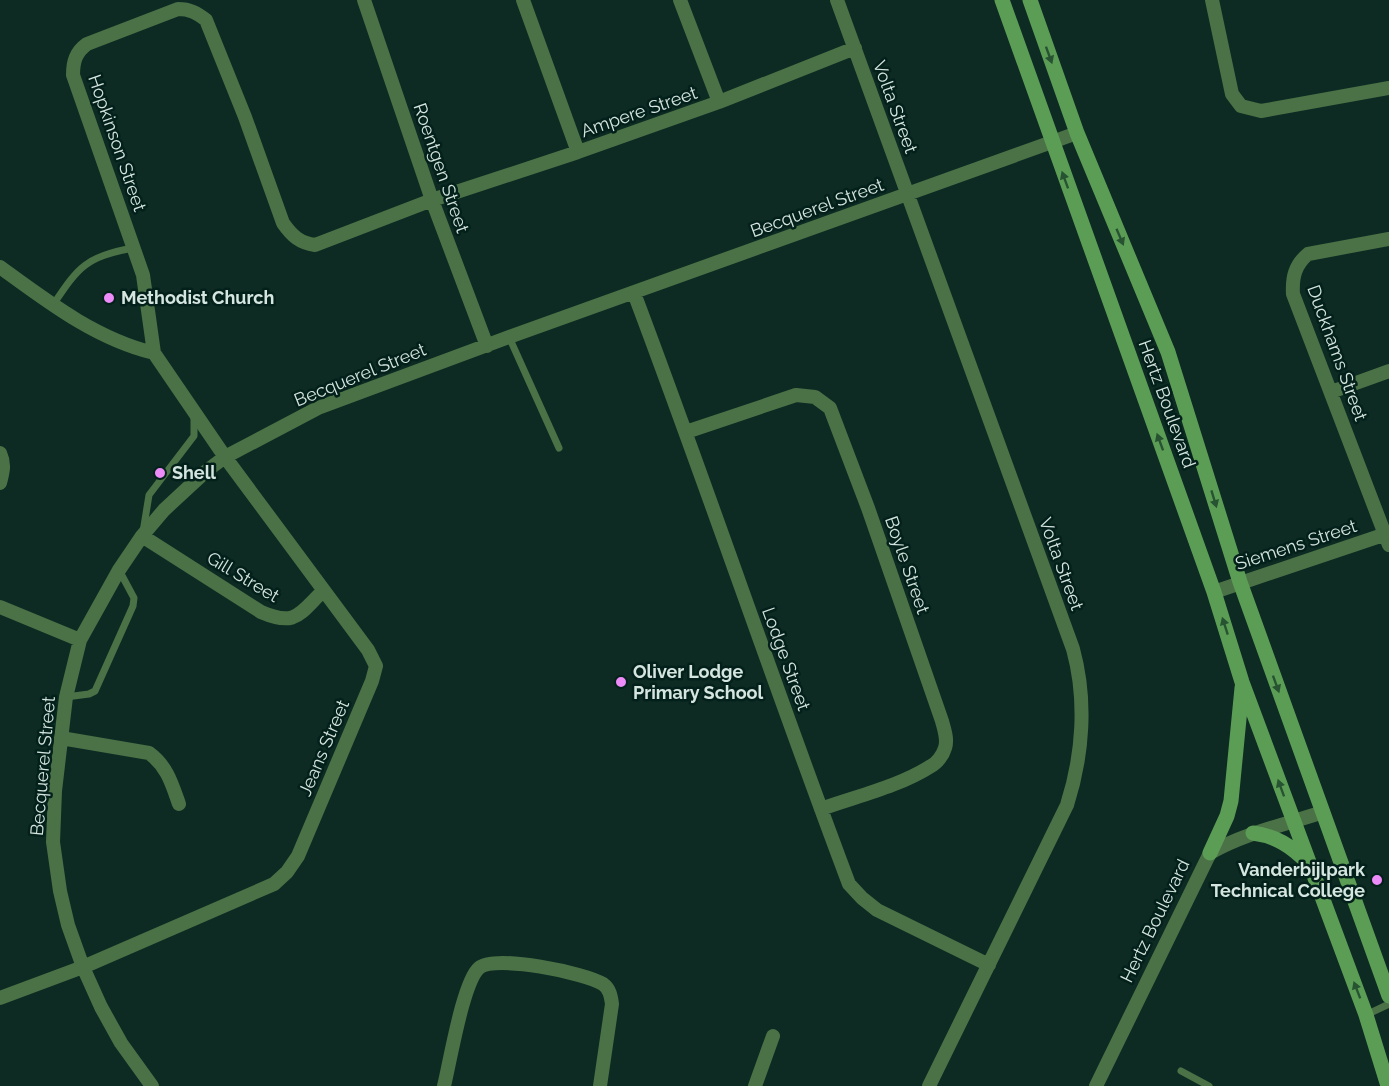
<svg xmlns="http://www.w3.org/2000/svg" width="1389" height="1086" viewBox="0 0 1389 1086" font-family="Raleway,sans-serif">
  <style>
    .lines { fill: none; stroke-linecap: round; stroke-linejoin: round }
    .lane { stroke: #4a7246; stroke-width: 7 }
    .street { stroke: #4a7246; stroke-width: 14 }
    .secondary { stroke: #5c9d56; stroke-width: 15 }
    .oneway { fill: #275332 }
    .poi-dot { fill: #ed8cf9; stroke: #03211a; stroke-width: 2 }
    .labels { text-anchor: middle; stroke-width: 5; stroke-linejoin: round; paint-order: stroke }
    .street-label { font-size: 18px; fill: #d5e5df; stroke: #03211a }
    .poi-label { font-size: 18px; font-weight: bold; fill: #d5e5df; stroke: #03211a; text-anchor: start }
  </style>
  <rect width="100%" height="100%" fill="#0d2b23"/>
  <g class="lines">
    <path class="lane" d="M53 305C79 266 86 257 133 248
      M509 337 559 448
      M143 532 149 495 194 436V415
      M66 697 89 694 95 691 133 606 134 598 119 570
      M1366 1015 1389 1004
      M1181 1071 1209 1086"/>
    <path class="street" d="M364 0 432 200 487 346
      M523 0 578 152
      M680 0 719 102
      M837 0 1073 649C1087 700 1083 755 1067 805L929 1086
      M1212 0 1232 94 1241 106 1261 111 1389 88
      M1389 239 1308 254C1295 265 1292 277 1293 294L1389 545
      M0 267C48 302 96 339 154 353
      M634 293C708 489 775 688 849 884L862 898 877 910 989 965
      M1331 392 1389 371
      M686 432 796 395 815 397 830 408 868 508 942 721C944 729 948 739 945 748 943 755 937 763 931 766 898 787 857 796 821 809
      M0 453C5 464 3 472 0 483
      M142 536 261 612C296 627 299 614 323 591
      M1214 592 1389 533
      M0 607 80 640
      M61 738 149 753C167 766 172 784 179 804
      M0 998 83 967 274 884 287 872 298 856 372 681 376 666 368 650 225 457 154 353 143 275 73 75C73 61 76 52 87 44L178 9C190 9 197 13 206 20L245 117 283 223C292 236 300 243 315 245L432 200 578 152 719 102 855 48
      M152 1086 121 1043 101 1007 83 967 68 925 60 891 53 842 55 791 66 697 80 640 119 570 142 536 164 510 205 472 225 457 318 408 509 337 1077 133
      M444 1086C450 1062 463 982 479 968 494 954 586 973 603 984 610 989 611 997 612 1004L600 1086
      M755 1086 773 1036
      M1096 1086 1210 853C1245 833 1284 825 1323 812"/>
    <path class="secondary" d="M1002 0 1214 592 1242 682 1366 1015 1388 1086
      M1030 0 1077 133 1168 352 1240 582 1389 996
      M1253 833C1276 836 1291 846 1307 862
      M1210 853 1227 816 1231 801 1242 688"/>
  </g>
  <defs><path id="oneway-solid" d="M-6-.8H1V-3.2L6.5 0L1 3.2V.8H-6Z" transform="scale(1.5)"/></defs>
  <g class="oneway">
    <use href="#oneway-solid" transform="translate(1049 55) rotate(70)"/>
    <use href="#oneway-solid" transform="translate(1065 180) rotate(-110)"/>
    <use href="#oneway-solid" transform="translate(1120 237) rotate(67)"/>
    <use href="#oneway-solid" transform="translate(1160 442) rotate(-110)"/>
    <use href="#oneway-solid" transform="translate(1214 499) rotate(73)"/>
    <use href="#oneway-solid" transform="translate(1225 626) rotate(-108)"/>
    <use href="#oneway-solid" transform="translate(1276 684) rotate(70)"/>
    <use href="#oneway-solid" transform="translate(1281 788) rotate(-110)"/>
    <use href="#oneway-solid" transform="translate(1357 990) rotate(-111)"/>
  </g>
  <g class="poi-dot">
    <circle cx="109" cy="298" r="6"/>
    <circle cx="160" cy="473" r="6"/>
    <circle cx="621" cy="682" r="6"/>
    <circle cx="1377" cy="880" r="6"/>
  </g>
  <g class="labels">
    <g class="street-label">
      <text transform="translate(895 107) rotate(70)" y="6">Volta Street</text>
      <text transform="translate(639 112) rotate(-19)" y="6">Ampere Street</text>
      <text transform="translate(117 143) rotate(71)" y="6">Hopkinson Street</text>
      <text transform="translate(441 168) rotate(71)" y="6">Roentgen Street</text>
      <text transform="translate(817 208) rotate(-20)" y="6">Becquerel Street</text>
      <text transform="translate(1337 353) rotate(70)" y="6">Duckhams Street</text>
      <text transform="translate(360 375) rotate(-22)" y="6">Becquerel Street</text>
      <text transform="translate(1167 404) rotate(70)" y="6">Hertz Boulevard</text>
      <text transform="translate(1296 545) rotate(-18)" y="6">Siemens Street</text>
      <text transform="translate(1061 564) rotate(70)" y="6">Volta Street</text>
      <text transform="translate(907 565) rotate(71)" y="6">Boyle Street</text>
      <text transform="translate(243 577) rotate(31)" y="6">Gill Street</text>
      <text transform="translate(786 659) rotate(70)" y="6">Lodge Street</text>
      <text transform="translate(324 748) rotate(-67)" y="6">Jeans Street</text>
      <text transform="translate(43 766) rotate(-85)" y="6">Becquerel Street</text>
      <text transform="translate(1155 921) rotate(-64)" y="6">Hertz Boulevard</text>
    </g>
    <g class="poi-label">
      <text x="121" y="304">Methodist Church</text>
      <text x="172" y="479">Shell</text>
      <text x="633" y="678">Oliver Lodge<tspan x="633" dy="21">Primary School</tspan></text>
      <text x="1365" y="876" text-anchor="end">Vanderbijlpark<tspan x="1365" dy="21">Technical College</tspan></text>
    </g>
  </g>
</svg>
